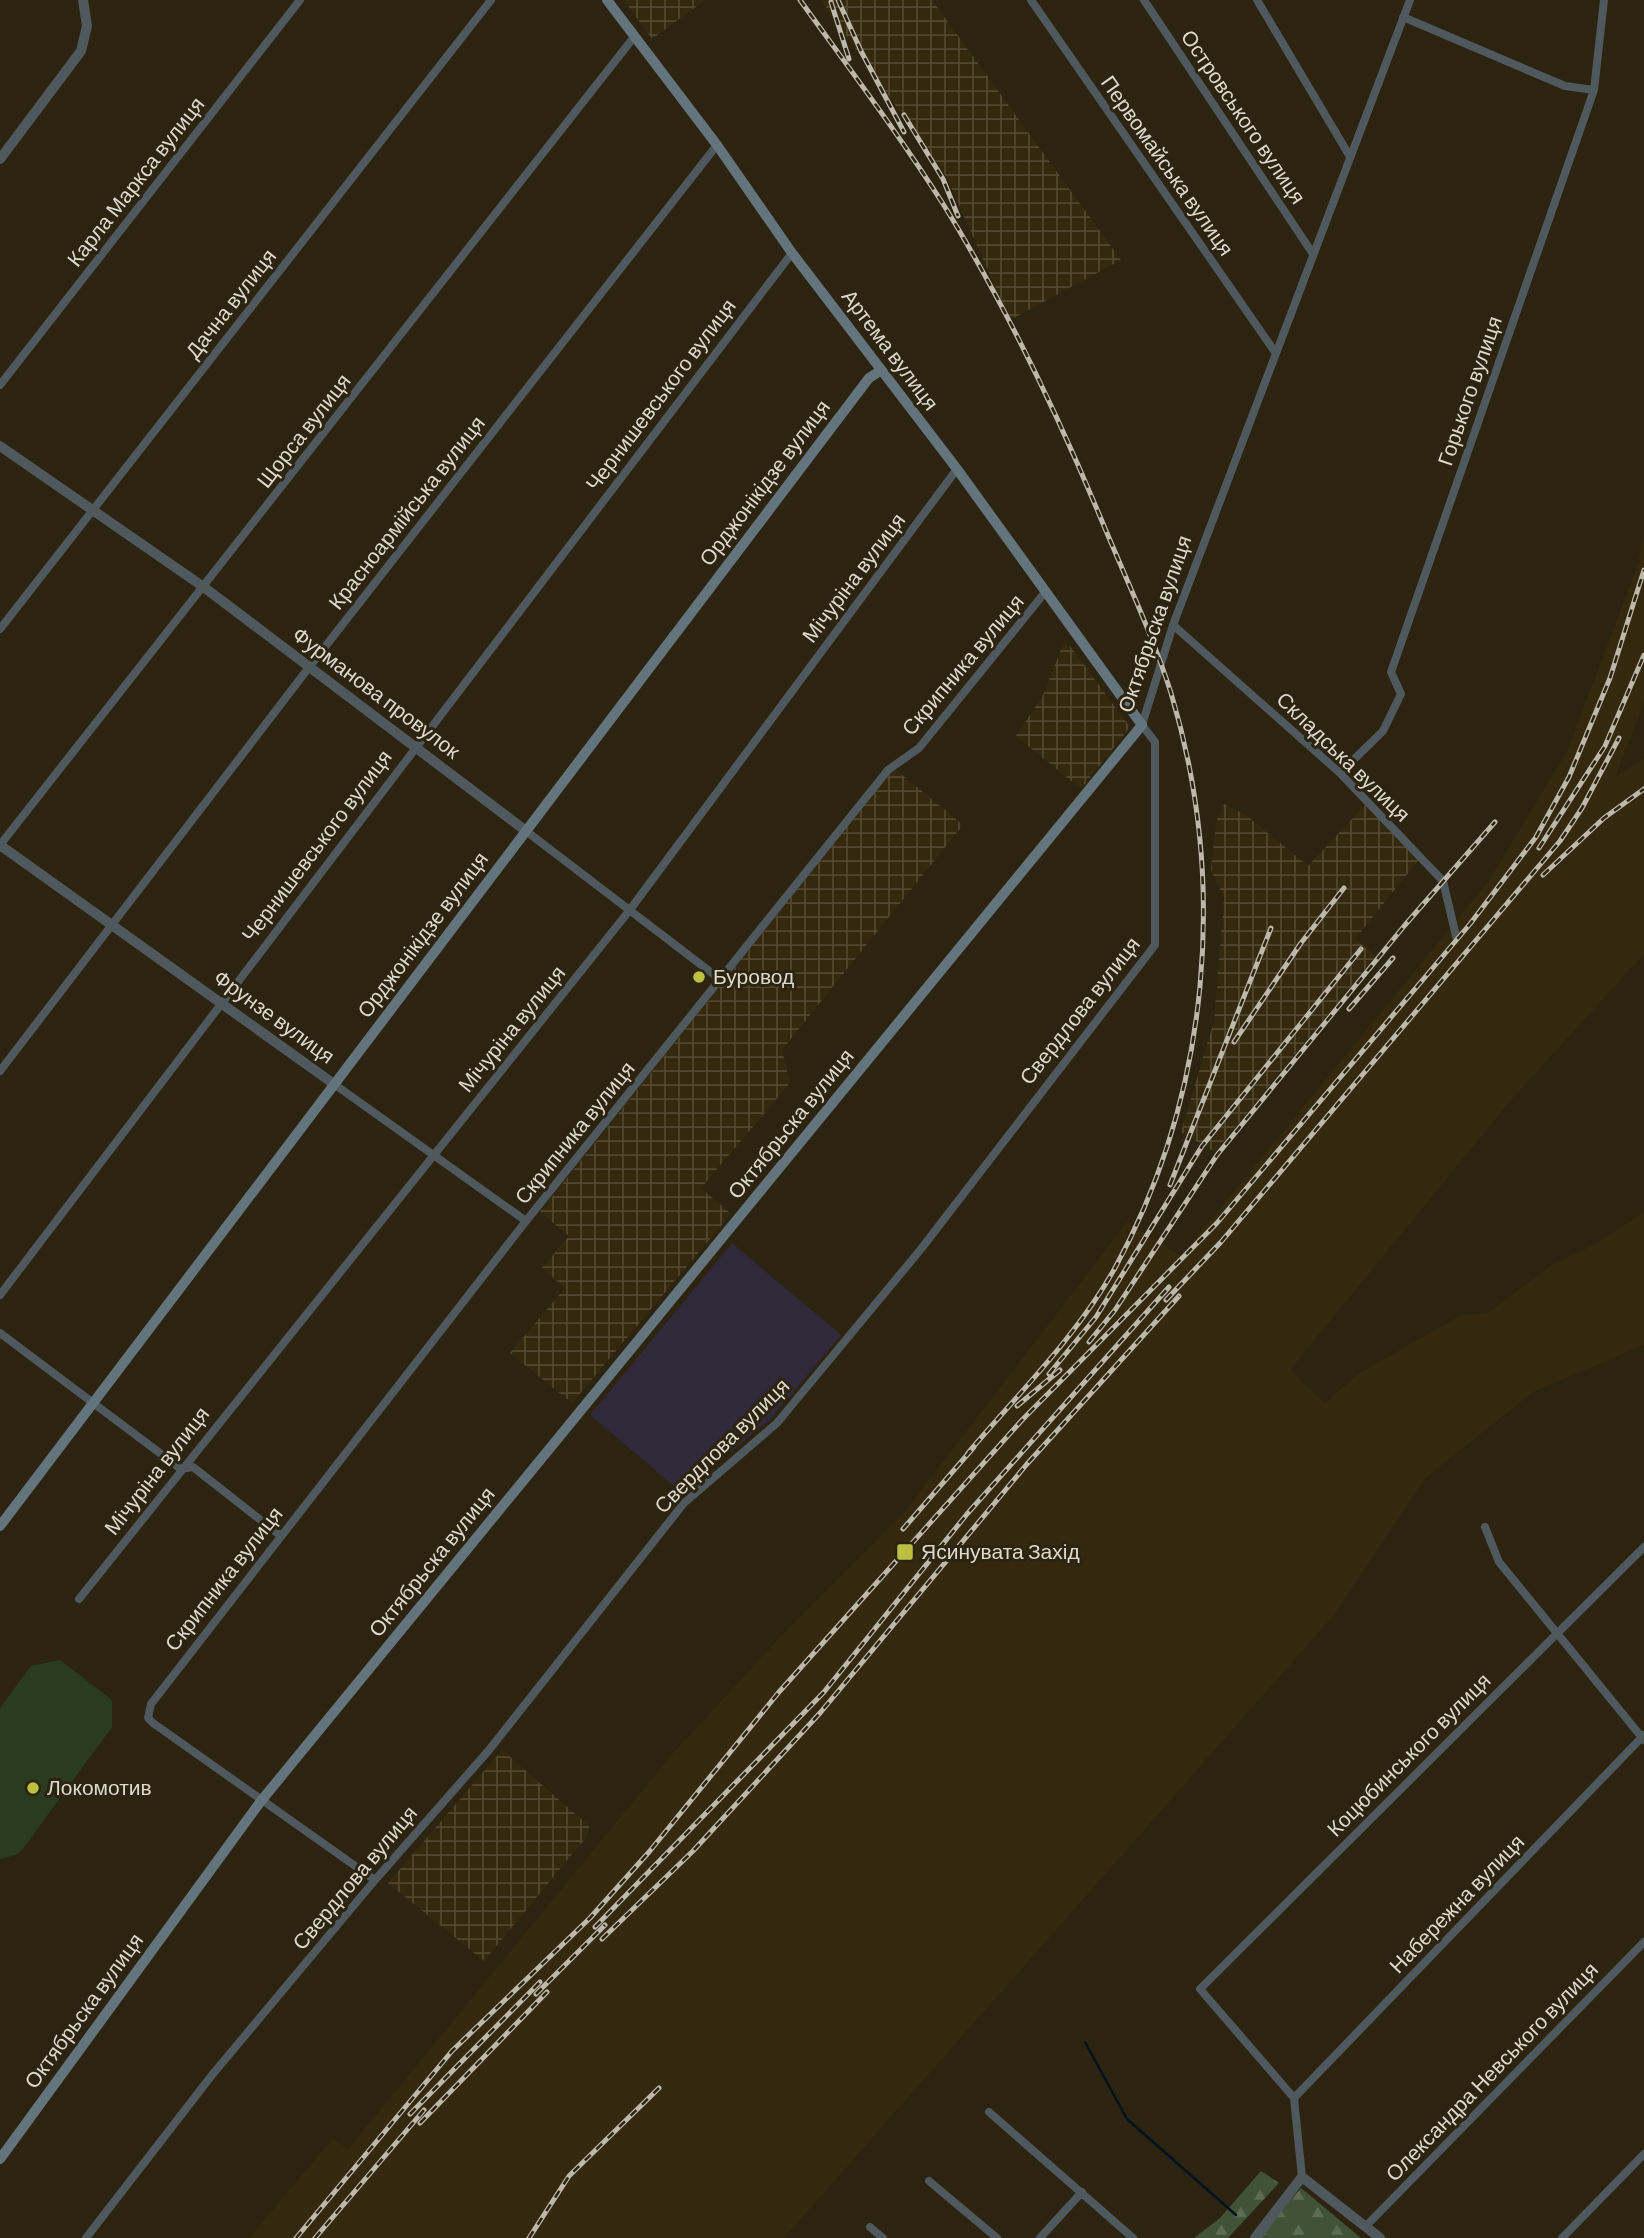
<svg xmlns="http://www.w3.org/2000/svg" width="1644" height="2238" viewBox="0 0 1644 2238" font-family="Barlow,sans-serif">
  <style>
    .commercial { fill: #2f2939 }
    .industrial { fill: url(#industrial-grid) }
    .built { fill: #34290e }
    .grass { fill: #2b3b20 }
    .forest { fill: url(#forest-firs) }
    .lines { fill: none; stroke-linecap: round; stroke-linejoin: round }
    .stream { stroke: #00121e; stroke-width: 2.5 }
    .minor { stroke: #4e585d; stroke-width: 8 }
    .tertiary { stroke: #4e585d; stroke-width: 10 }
    .secondary { stroke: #64747d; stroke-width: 10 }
    .rail-casing { stroke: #bdb8aa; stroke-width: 5 }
    .rail { stroke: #2c2410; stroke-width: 2.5; stroke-dasharray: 8; stroke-linecap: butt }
    .poi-dot { fill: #bdbf43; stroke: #2c2410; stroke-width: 2.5 }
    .labels { text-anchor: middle; stroke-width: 6; stroke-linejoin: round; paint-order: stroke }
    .street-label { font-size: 21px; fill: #ded9cd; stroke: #2c2410 }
    .poi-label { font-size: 21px; fill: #ded9cd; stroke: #2c2410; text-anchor: start }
  </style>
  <defs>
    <pattern id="industrial-grid" width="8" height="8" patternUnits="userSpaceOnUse" patternTransform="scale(1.75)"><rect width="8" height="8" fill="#34290e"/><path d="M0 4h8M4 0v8" fill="none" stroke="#514730"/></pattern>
    <pattern id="forest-firs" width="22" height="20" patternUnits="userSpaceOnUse" patternTransform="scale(1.75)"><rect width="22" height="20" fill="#415336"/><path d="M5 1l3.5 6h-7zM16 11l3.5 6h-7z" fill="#5c6b52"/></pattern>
  </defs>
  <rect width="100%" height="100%" fill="#2c2410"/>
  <path class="commercial" d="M732 1243 841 1335 770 1420 681 1492 590 1415Z"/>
  <path class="industrial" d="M624 0H705L652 39Z
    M821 0H932L1121 260 1010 320 947 178Z
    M1065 639 1130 727 1081 789 1016 736 1043 695Z
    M894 768 963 825 782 1050 790 1083 701 1188 731 1214 572 1403 510 1353 565 1288 542 1268 569 1236 540 1212Z
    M1224 804 1246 815 1308 866 1366 804 1421 857 1355 939 1376 956 1215 1152 1181 1132 1214 1021 1224 898 1211 870 1216 822Z
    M502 1750 589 1826 588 1835 484 1961 388 1883Z"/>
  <path class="built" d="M1644 535V701L1616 776 1644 758V954L1511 1100 1290 1370 1325 1403 1358 1374 1461 1315 1488 1313 1552 1265 1597 1243 1644 1212V1345L1533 1392 1425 1478 1333 1616 784 2238H249L333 2138 348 2149 674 1752 785 1632 906 1510 1127 1222 1181 1256 1488 882 1567 751 1637 567Z"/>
  <path class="grass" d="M60 1660 112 1700V1727L22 1850 16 1855 0 1859V1708L31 1666Z"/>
  <path class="forest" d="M1261 2171 1279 2183 1228 2238H1194L1220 2218Z
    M1301 2188 1361 2238H1258Z"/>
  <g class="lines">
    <path class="stream" d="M1085 2042 1127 2119 1236 2215"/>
    <path class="minor" d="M1031 0 1275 352
      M1144 0 1313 254
      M1257 0 1349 155
      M1403 17 1565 86 1594 90
      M0 385 300 0
      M1173 625 1340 773 1443 881 1456 936
      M0 629 491 0
      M1340 773 1383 731 1401 694 1391 672 1594 90 1604 0
      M526 831 721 980
      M0 845 634 37
      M0 1071 310 666 717 145
      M334 1084 526 1221
      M0 1295 792 253
      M0 1333 181 1469 193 1467 281 1536
      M1485 1527 1499 1562 1644 1740
      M79 1599 629 911 957 469
      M375 1880 153 1723 148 1718 151 1704 526 1221 888 770 919 748 1046 591
      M1294 2098 1644 1735
      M989 2112 1133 2238
      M1302 2177 1294 2098 1200 1989 1644 1547
      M929 2181 997 2238
      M1366 2226 1644 1942
      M870 2227 883 2238
      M86 2238 212 2075 375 1880 489 1750 684 1503 777 1423 921 1249 1155 945V742L1142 725 1173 625 1410 0
      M1040 2238 1082 2192
      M1562 2238 1644 2154"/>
    <path class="tertiary" d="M0 159 81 51 87 26 83 0
      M0 446 205 588 526 831
      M0 845 334 1084
      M1255 2238 1302 2177 1380 2238"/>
    <path class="secondary" d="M0 1526 869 378 880 371
      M0 2159 261 1801 1142 725 957 469 792 253 717 145 607 0"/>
    <g class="rail-casing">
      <path id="rail" d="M800 0C849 68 900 136 945 207 1007 308 1059 417 1104 526 1127 581 1153 636 1171 693 1228 883 1210 1093 1115 1268 1077 1336 1018 1394 968 1453
        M838 0 861 51 904 132
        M831 2 849 59
        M904 115 943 179 958 216
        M1539 848 1605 746 1644 655
        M1543 875 1604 818 1644 789
        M1349 1009 1393 958
        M1234 1042 1301 943 1344 888
        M1170 1185 1271 928
        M1166 1300 1221 1242 1560 841 1582 808 1619 738
        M1089 1342 1115 1310 1217 1155 1405 925 1495 822
        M1049 1374 1096 1317 1202 1146 1361 949
        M1017 1406 1060 1370
        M903 1529 974 1447
        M595 1927 824 1692 967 1514 1169 1287
        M602 1939 693 1851 820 1713 1027 1464 1179 1296
        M536 1994 605 1925
        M410 2114 540 1982
        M420 2123 547 1992
        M296 2238 452 2051 590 1918 649 1852 779 1692 1023 1419 1217 1223 1470 924 1536 837 1569 777 1610 678 1644 570
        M315 2238 424 2110
        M529 2238 569 2176 659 2088"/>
    </g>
    <use href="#rail" class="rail"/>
  </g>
  <g class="poi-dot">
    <circle cx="699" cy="977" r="7"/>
    <rect x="896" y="1543" width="18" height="18" rx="3.5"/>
    <circle cx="33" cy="1788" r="7"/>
  </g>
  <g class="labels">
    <g class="street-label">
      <text transform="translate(1243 117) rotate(56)" y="7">Островського вулиця</text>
      <text transform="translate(1167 166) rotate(55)" y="7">Первомайська вулиця</text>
      <text transform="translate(136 182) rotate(-52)" y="7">Карла Маркса вулиця</text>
      <text transform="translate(231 304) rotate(-52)" y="7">Дачна вулиця</text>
      <text transform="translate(890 350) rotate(53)" y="7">Артема вулиця</text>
      <text transform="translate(1470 391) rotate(-71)" y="7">Горького вулиця</text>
      <text transform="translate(661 395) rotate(-53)" y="7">Чернишевського вулиця</text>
      <text transform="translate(304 431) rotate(-52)" y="7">Щорса вулиця</text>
      <text transform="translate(765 483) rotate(-53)" y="7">Орджонікідзе вулиця</text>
      <text transform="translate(407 513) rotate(-52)" y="7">Красноармійська вулиця</text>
      <text transform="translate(854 578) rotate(-53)" y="7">Мічуріна вулиця</text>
      <text transform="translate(1155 624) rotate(-71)" y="7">Октябрьска вулиця</text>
      <text transform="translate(963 665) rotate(-50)" y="7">Скрипника вулиця</text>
      <text transform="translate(376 693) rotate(37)" y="7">Фурманова провулок</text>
      <text transform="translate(1343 757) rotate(44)" y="7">Складська вулиця</text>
      <text transform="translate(317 846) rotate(-53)" y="7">Чернишевського вулиця</text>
      <text transform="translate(423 935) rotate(-53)" y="7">Орджонікідзе вулиця</text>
      <text transform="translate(1080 1011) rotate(-52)" y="7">Свердлова вулиця</text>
      <text transform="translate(274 1017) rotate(36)" y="7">Фрунзе вулиця</text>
      <text transform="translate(512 1029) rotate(-51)" y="7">Мічуріна вулиця</text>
      <text transform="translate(791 1124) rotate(-51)" y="7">Октябрьска вулиця</text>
      <text transform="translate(575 1133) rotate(-51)" y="7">Скрипника вулиця</text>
      <text transform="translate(722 1446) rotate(-45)" y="7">Свердлова вулиця</text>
      <text transform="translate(157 1471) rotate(-52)" y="7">Мічуріна вулиця</text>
      <text transform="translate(432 1562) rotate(-51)" y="7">Октябрьска вулиця</text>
      <text transform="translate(224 1579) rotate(-52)" y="7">Скрипника вулиця</text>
      <text transform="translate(1409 1755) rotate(-45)" y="7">Коцюбинського вулиця</text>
      <text transform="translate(355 1878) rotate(-50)" y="7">Свердлова вулиця</text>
      <text transform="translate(1457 1904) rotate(-46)" y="7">Набережна вулиця</text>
      <text transform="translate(84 2011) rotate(-54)" y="7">Октябрьска вулиця</text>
      <text transform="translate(1492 2072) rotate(-46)" y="7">Олександра Невського вулиця</text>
    </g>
    <g class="poi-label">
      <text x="713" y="984">Буровод</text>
      <text x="921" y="1559">Ясинувата Захід</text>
      <text x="47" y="1795">Локомотив</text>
    </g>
  </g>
</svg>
